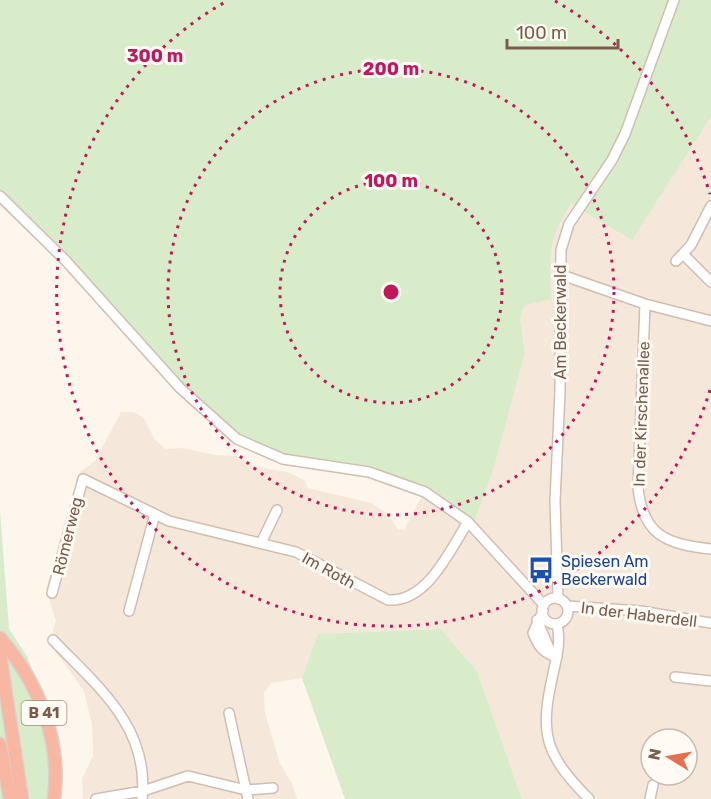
<svg xmlns="http://www.w3.org/2000/svg" width="711" height="799" viewBox="0 0 711 799" font-family="Rubik,sans-serif">
  <style>
    .residential { fill: #f5e8da; fill-rule: evenodd }
    .green { fill: #d8ecc9 }
    .lines { fill: none; stroke-linecap: round; stroke-linejoin: round }
    .minor-casing { stroke: #d1beb0; stroke-width: 12 }
    .highway-casing { stroke: #dad1cd; stroke-width: 15 }
    .minor { stroke: #fff; stroke-width: 9 }
    .highway { stroke: #f7b7a3; stroke-width: 12 }
    .ring { fill: none; stroke: #c2185b; stroke-width: 3; stroke-dasharray: 3 6 }
    .labels { text-anchor: middle; stroke-width: 6; stroke-linejoin: round; paint-order: stroke }
    .shield { fill: #fffaf3; stroke: #a28b7f; stroke-width: 1.5 }
    .shield-label { font-size: 15px; font-weight: bold; fill: #7a5c4d }
    .street-label { font-size: 16px; fill: #7a5c4d; stroke: #fffaf3 }
    .transit-label { font-size: 16px; fill: #164399; stroke: #fffaf3; text-anchor: start }
    .centre { fill: #c2185b; stroke: #fffaf3; stroke-width: 3 }
    .ring-label { font-size: 18px; text-anchor: middle; font-weight: bold; fill: #c2185b; stroke: #fffaf3; stroke-width: 6; stroke-linejoin: round; paint-order: stroke }
  </style>
  <rect width="100%" height="100%" fill="#fdf6ec"/>
  <path class="residential" d="M711 117V799H522L477 671 441 629 319 634 302 678 271 683 264 693 265 713 280 764 292 783 297 799H83L82 779 93 756 92 725 84 691 51 645 50 639 56 621 46 589 80 472 95 461 121 412H133L143 417 155 440 166 449 183 448 215 455 237 456 256 467 288 472 304 480 308 488 371 503 387 513 398 529 404 530 425 490 525 352 520 318 525 305 550 275V254L555 229 570 204 632 239ZM651 739H687V775H651Z"/>
  <path class="green" d="M0 0H711V117L632 240 571 204C547 242 549 256 551 299L525 305 520 318 525 352 494 467 473 525 425 490 371 466 283 454 237 437 186 388 43 231 0 192Z
    M0 510 9 629 27 656 54 725 61 761 59 799H0Z
    M441 629 477 671 522 799H345L302 678 318 634Z"/>
  <g class="lines">
    <g class="minor-casing">
      <path id="minor" d="M0 196 66 261 180 388 237 439 283 459 369 472 425 492 468 522 544 605
        M684 255 711 282
        M676 261 691 245 711 206
        M559 274 645 304 711 321
        M645 304 638 488C643 536 667 544 711 549
        M261 543 277 510
        M52 593 83 479 169 521 296 552 388 600C427 603 450 550 468 522
        M542 611a13 13 0 1 1 26 0a13 13 0 1 1-26 0Z
        M558 599 555 501 560 391 561 250 569 224 612 160 625 134 674 0
        M567 606 641 611 711 623
        M129 611 155 514
        M543 611 533 633C538 646 543 653 557 657
        M537 620 552 655
        M557 624C561 642 557 656 553 674 539 735 545 754 589 799
        M53 640C97 686 150 727 142 799
        M675 677 711 681
        M229 713 248 799
        M96 799 143 791 188 776 246 790 273 788
        M650 799 653 785"/>
    </g>
    <g class="highway-casing">
      <path id="highway" d="M0 638C38 682 62 740 54 799
        M0 655 22 799
        M0 744 10 799"/>
    </g>
    <use href="#minor" class="minor"/>
    <use href="#highway" class="highway"/>
  </g>
  <g class="ring">
    <circle cx="391" cy="292" r="111"/>
    <circle cx="391" cy="292" r="223"/>
    <path d="M710 390A334 334 0 1 1 227 1M555 1A334 334 0 0 1 710 194"/>
  </g>
  <defs>
    <g id="bus-bare" transform="scale(2.07)"><path d="M-5-6H5V4H4V6H2V4H-2V6H-4V4H-5ZM-3.5-4V0h7V-4ZM-3.5 1.2v1.5H-2V1.2ZM2 1.2v1.5H3.5V1.2Z" fill="#1a4fb4" stroke="#fffaf3" stroke-width="2.5" paint-order="stroke"/></g>
  </defs>
  <g fill-rule="evenodd">
    <use href="#bus-bare" x="541" y="570"/>
  </g>
  <g class="labels">
    <rect class="shield" x="21.5" y="701" width="45" height="24" rx="4.5"/>
    <g class="shield-label">
      <text x="44" y="718">B 41</text>
    </g>
    <g class="street-label">
      <text transform="translate(560 322) rotate(-90)" y="6">Am Beckerwald</text>
      <text transform="translate(641 414) rotate(-88)" y="6">In der Kirschenallee</text>
      <text transform="translate(67 536) rotate(-76)" y="6">Römerweg</text>
      <text transform="translate(329 570) rotate(29)" y="6">Im Roth</text>
      <text transform="translate(639 614) rotate(7)" y="6">In der Haberdell</text>
    </g>
    <g class="transit-label">
      <text x="561" y="567">Spiesen Am<tspan x="561" dy="18">Beckerwald</tspan></text>
    </g>
  </g>
  <circle cx="391" cy="292" r="9" class="centre"/>
  <g class="ring-label">
    <text x="155" y="62">300 m</text>
    <text x="391" y="75">200 m</text>
    <text x="391" y="187">100 m</text>
  </g>
  <g transform="translate(669 757) rotate(281)"><circle r="28" fill="#fffaf3" stroke="#cabbb1" stroke-width="1.5"/>
  <path d="M0-4.5L10 22L0 15L-10 22Z" fill="#e76f51"/>
  <text y="-9" font-size="16" font-weight="bold" text-anchor="middle" fill="#7a5c4d">N</text>
  </g>
  <path d="M507 39v9h111v-9" fill="none" stroke="#7a5c4d" stroke-width="3"/>
  <text x="516" y="39" font-size="18" fill="#7a5c4d" stroke="#fffaf3" stroke-width="4.5" paint-order="stroke">100 m</text>
</svg>
